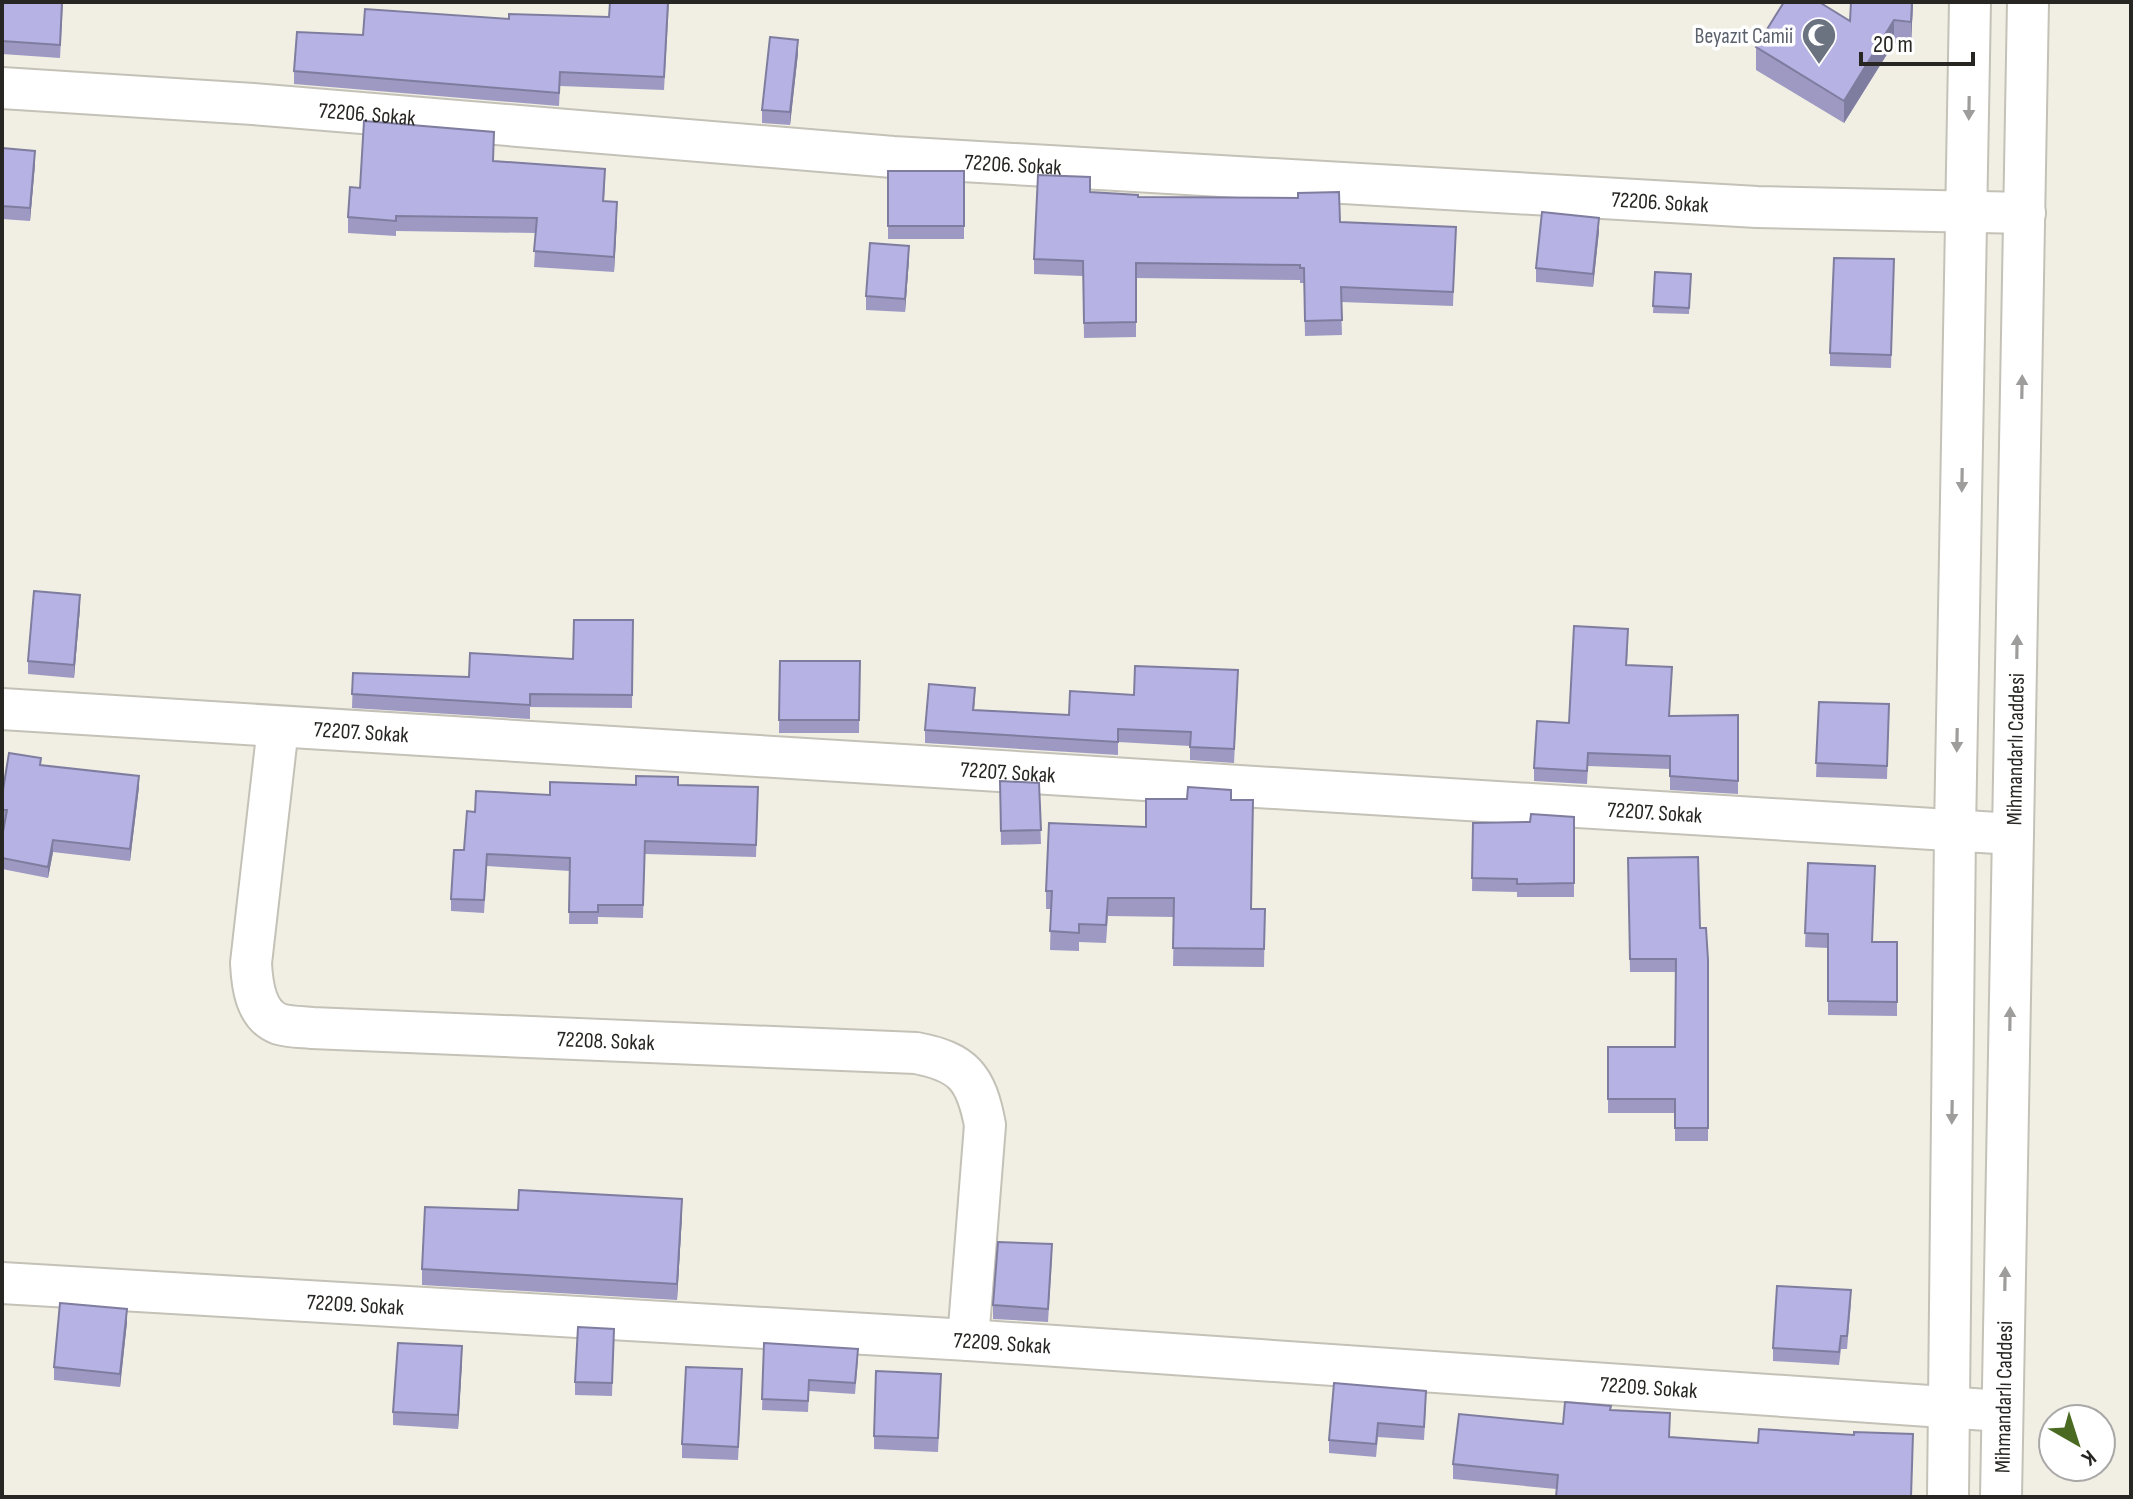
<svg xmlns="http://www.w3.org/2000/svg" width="2133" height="1499" viewBox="0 0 2133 1499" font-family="'Sofia Sans Condensed',sans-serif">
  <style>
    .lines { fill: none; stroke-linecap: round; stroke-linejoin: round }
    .minor-casing { stroke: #c4c1b7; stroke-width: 44 }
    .minor { stroke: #fff; stroke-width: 40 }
    .wall { fill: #9d99c3 }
    .shaded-wall { fill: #7f7d9f }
    .building { fill: #b6b2e3; stroke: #7f7d9f; stroke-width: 2 }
    .oneway { fill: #9e9d9c }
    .labels { text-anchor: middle; stroke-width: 7; stroke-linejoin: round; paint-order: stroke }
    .worship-label { font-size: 22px; fill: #5b616d; stroke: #fff; text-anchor: end }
    .street-label { font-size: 22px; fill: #272622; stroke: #fff }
  </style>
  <rect width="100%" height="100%" fill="#f1efe4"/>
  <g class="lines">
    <g class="minor-casing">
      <g id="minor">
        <path id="s1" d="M2 88 253 104 893 157 1757 207 2025 213"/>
        <path id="s2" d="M2 709 2013 834"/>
        <path id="s3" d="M278 727 251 963C252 984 255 1015 279 1024 289 1027 302 1027 312 1028L916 1053C963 1062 976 1077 985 1125L968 1340"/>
        <path id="s4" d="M2 1283 968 1340 2002 1411"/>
        <path d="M1948 1497 1955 831 1970 2"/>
        <path id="s5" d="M2001 1497 2028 2"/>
      </g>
    </g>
    <use href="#minor" class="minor"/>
  </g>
  <path class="wall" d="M2 2H63L60 58 2 54Z
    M669 2 664 90 560 86 559 106 294 84V71L363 35 509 19 609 17Z
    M1913 2 1911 44 1894 43 1844 123 1756 70V47Z
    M798 53 790 125 762 123V110Z
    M2 148 35 164 30 221 2 219Z
    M493 161 605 184 604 201 617 217 614 272 534 267 536 233 396 231V236L348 233V217L360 188Z
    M888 171H964V239H888Z
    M1090 192 1138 197 1340 222 1456 227 1453 306 1341 302 1342 335 1305 336 1304 283H1300V280L1136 278V337L1084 338 1083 276 1034 274V259Z
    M1599 231 1593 287 1536 282V268Z
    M909 259 905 312 866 310V296Z
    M1894 259 1891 368 1830 366V353Z
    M1655 272 1691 274 1689 314 1653 313Z
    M80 608 74 678 28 674V661Z
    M633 620 632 708 530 707V719L352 708 353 673 469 677 573 659Z
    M1628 642 1627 665 1670 716 1738 715V794L1670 790V769L1588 766 1587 784 1534 781V768Z
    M780 661H860L859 733H779Z
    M1238 684 1234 763 1190 760V746L1118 742V755L925 743V730L975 701 974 710 1069 715 1134 695Z
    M1819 702 1889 704 1887 779 1816 777Z
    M41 766 139 787 130 861 53 852 48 878 2 869V837L5 822 2 821V796Z
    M1000 781 1039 783 1041 844 1001 845Z
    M636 785H678L758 787 756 857 645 854 643 918 598 917V924H569L570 871 487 866 484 913 451 911V899L475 812 550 795Z
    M1231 800 1251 909H1265L1264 967 1173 966 1174 917 1108 916 1106 943 1079 942V951L1050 950 1051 909H1046V891Z
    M1574 817V897H1517V892L1472 891 1473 823 1530 822Z
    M1628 858 1700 928 1708 960V1141H1675V1113H1608V1047H1675L1676 972H1630Z
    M1808 863 1872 942H1897V1016L1828 1015V948L1805 947Z
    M518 1210 682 1215 677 1300 422 1285V1269Z
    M1052 1258 1048 1322 993 1319V1305Z
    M1851 1303 1847 1349H1841L1839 1365 1773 1361V1348Z
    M127 1322 120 1387 54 1380V1367Z
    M614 1329 612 1396 575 1395V1382Z
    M764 1343 858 1360 855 1394 809 1391 808 1412 762 1410Z
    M462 1360 458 1429 393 1425V1412Z
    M742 1383 738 1460 682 1458V1444Z
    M941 1387 938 1452 874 1449V1436Z
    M1426 1404 1424 1440 1378 1437 1376 1457 1329 1453V1440Z
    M1611 1410 1669 1437 1758 1443 1913 1449 1911 1497H1556V1489L1453 1479V1464L1563 1424Z"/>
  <path class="shaded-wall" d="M1912 2H1913L1911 44V22Z
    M1894 20V43L1844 123V101Z
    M798 40V53L790 125V112Z
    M35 151V164L30 221V208Z
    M617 202V217L614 272V257Z
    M1599 218V231L1593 287V274Z
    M909 246V259L905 312V299Z
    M80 595V608L74 678V665Z
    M139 776V787L130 861V849Z
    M53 840V852L48 878V867Z
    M682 1199V1215L677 1300V1284Z
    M127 1309V1322L120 1387V1374Z
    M462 1346V1360L458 1429V1415Z"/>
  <path class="building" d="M2 2H62L60 45 2 41Z
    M610 2H668L664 77 560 72 559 93 294 71 297 32 363 35 365 9 509 19V14L609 17Z
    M1784 2H1819L1850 21 1851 2H1912L1911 22 1894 20 1844 101 1756 47Z
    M770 37 798 40 790 112 762 110Z
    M364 121 494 132 493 161 605 169 603 201 617 202 614 257 534 251 537 218 396 216V221L348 217 350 187 360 188Z
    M2 148 35 151 30 208 2 206Z
    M888 171H964V226H888Z
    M1038 175 1090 177V192L1138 195V197L1298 198V193L1339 192 1340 222 1456 227 1453 292 1341 287 1342 320 1305 321 1304 268H1300V265L1136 263V322L1084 323 1083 261 1034 259Z
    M1542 212 1599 218 1593 274 1536 268Z
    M870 243 909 246 905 299 866 296Z
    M1834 258 1894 259 1891 355 1830 353Z
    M1655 272 1691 274 1689 308 1653 306Z
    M34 591 80 595 74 665 28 661Z
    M574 620H633L632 695 530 694V705L352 694 353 673 469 677 470 653 573 659Z
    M1574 626 1628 629 1626 665 1672 667 1669 716 1738 715V781L1670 776V756L1588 753 1587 771 1534 768 1537 721 1569 723Z
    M780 661H860L859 720H779Z
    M1135 666 1238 670 1234 749 1190 747 1191 732 1118 729V742L925 730 929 684 975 688 973 710 1069 715 1070 691 1134 695Z
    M1819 702 1889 704 1887 766 1816 763Z
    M9 753 41 758 40 765 139 776 130 849 53 840 48 867 2 858V837L7 810H2V796Z
    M636 776 678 777V785L758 787 756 845 645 841 643 905H598V912H569L570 858 487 854 484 900 451 899 454 850H464L467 811 475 812 476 791 550 795V782L636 785Z
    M1000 781 1039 783 1041 830 1001 831Z
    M1188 787 1231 790V800H1253L1251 909H1265L1264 949 1173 948 1174 898H1108L1106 925 1079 924V933L1050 931 1052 891H1046L1049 823 1146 827V799H1187Z
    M1531 814 1574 817V883L1517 884V879L1472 878 1473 823 1530 822Z
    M1698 857 1700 928H1706L1708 960V1128H1675V1099H1608V1047H1675L1676 959H1630L1628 858Z
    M1808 863 1875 866 1872 942H1897V1002L1828 1001V934L1805 933Z
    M519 1190 682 1199 677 1284 422 1269 425 1207 518 1210Z
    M998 1242 1052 1244 1048 1309 993 1305Z
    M1777 1286 1851 1290 1847 1336H1841L1839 1352 1773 1348Z
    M60 1303 127 1309 120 1374 54 1367Z
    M578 1327 614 1329 612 1383 575 1382Z
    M398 1343 462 1346 458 1415 393 1412Z
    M764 1343 858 1349 855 1383 809 1380 808 1401 762 1399Z
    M686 1367 742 1369 738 1447 682 1444Z
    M876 1371 941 1374 938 1438 874 1436Z
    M1334 1383 1426 1391 1424 1427 1378 1423 1376 1444 1329 1440Z
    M1565 1402 1611 1406 1610 1410 1670 1413 1669 1437 1758 1443 1759 1429 1854 1435V1432L1913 1434 1911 1497H1556L1558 1475 1453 1464 1459 1414 1563 1424Z"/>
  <defs><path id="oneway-solid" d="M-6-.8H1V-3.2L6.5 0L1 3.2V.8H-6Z" transform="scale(2)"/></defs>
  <g class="oneway">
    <use href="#oneway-solid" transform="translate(1969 108) rotate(91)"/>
    <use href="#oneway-solid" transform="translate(2022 387) rotate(-89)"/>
    <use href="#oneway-solid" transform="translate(1962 480) rotate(91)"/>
    <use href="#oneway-solid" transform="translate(2017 647) rotate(-89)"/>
    <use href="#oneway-solid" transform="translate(1957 740) rotate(91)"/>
    <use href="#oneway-solid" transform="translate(2010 1019) rotate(-89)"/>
    <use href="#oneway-solid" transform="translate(1952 1112) rotate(91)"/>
    <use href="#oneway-solid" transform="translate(2005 1279) rotate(-89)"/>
  </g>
  <defs>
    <g id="mosque-pin" transform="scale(1.8)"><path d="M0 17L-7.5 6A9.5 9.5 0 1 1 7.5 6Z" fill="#6b7280" stroke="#fff"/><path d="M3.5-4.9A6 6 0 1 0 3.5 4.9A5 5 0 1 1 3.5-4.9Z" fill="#fff"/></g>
  </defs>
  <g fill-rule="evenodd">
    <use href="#mosque-pin" x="1819" y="35"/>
  </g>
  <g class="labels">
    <g class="worship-label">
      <text x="1793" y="43">Beyazıt Camii</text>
    </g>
    <g class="street-label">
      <text dy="8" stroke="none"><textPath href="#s1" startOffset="366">72206. Sokak</textPath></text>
      <text dy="8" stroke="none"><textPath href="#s1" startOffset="1014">72206. Sokak</textPath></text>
      <text dy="8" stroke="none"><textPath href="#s1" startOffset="1662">72206. Sokak</textPath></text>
      <text dy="8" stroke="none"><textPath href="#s2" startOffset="360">72207. Sokak</textPath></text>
      <text dy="8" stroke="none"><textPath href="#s5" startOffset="748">Mihmandarlı Caddesi</textPath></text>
      <text dy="8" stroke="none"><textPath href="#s2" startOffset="1008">72207. Sokak</textPath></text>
      <text dy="8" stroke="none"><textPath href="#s2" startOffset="1656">72207. Sokak</textPath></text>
      <text dy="8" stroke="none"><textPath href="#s3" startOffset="636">72208. Sokak</textPath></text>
      <text dy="8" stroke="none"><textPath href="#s4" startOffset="354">72209. Sokak</textPath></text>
      <text dy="8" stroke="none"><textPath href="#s4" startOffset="1002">72209. Sokak</textPath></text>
      <text dy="8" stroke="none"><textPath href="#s4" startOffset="1650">72209. Sokak</textPath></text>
      <text dy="8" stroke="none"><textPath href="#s5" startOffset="100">Mihmandarlı Caddesi</textPath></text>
    </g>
  </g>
  <rect width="2133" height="1499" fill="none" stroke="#272622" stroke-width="8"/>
  <g transform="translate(2077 1443) rotate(141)"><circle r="38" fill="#ffffff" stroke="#a9a8a7" stroke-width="2"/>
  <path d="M0-6L14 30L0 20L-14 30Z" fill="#4a6a21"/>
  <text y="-12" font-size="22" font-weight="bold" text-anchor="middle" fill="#272622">K</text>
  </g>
  <path d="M1861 52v12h112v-12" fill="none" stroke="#272622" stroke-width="4"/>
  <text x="1873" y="52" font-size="24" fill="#272622" stroke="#ffffff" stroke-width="6" paint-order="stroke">20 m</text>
</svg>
